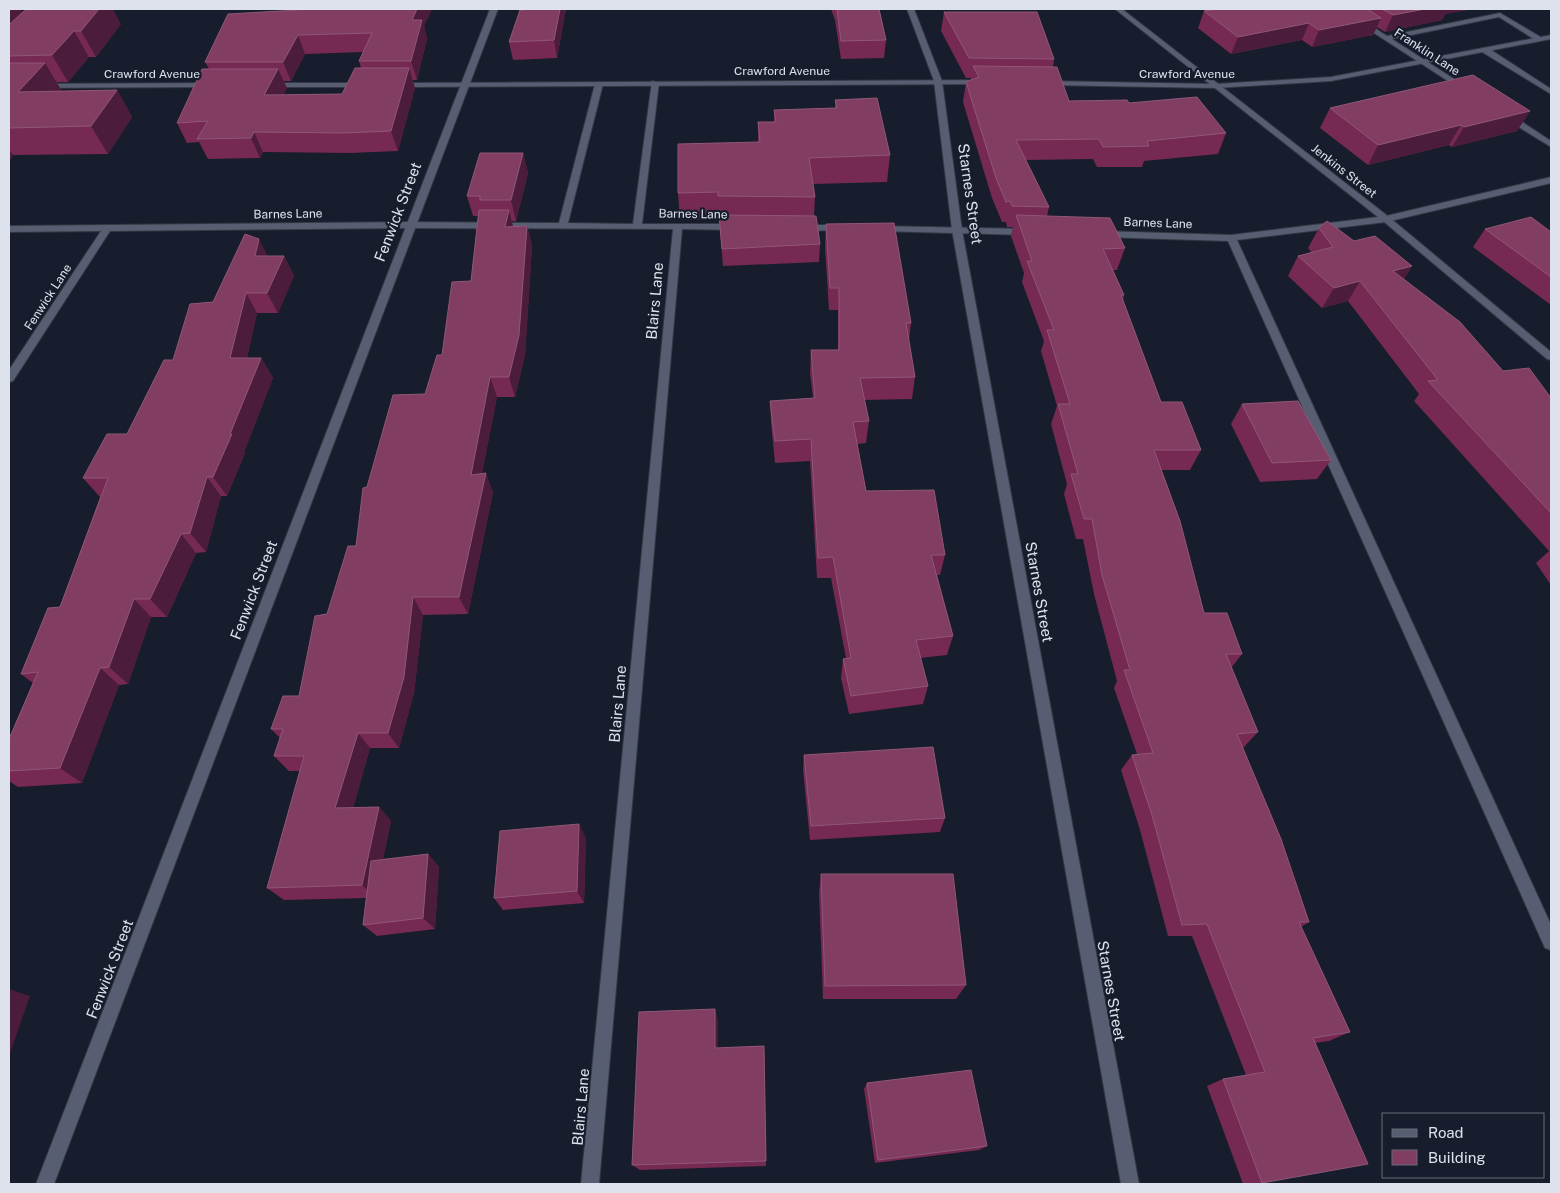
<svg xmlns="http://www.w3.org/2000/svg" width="1560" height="1193" viewBox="0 0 1560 1193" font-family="'Public Sans',sans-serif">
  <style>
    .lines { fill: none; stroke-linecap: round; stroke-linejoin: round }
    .service-casing { stroke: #343744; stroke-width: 2 }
    .minor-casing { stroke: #343744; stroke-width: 2 }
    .tertiary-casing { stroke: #343744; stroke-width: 2 }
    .service { fill: #575e71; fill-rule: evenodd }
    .minor { fill: #575e71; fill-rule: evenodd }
    .tertiary { fill: #575e71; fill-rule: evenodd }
    .wall { fill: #762952; fill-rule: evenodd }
    .shaded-wall { fill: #4b1c3c }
    .building { fill: #813d62; stroke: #905778 }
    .labels { text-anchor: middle; stroke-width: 4.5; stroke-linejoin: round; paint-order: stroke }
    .far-street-label { font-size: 12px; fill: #dee2ed; stroke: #171d2c }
    .street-label { font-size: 15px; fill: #dee2ed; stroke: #171d2c }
  </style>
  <rect width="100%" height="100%" fill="#171d2c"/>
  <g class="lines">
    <g class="service-casing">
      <path id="service" d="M1337 9H1345L1387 36 1500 13 1544 39 1537 41 1499 17 1392 39 1468 88 1469 90 1465 92Z
        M1482 48H1488L1551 89V94L1482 52Z
        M652 81 659 83 642 224H736L741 227 736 230 682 229 599 1184H581L673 229 410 228 110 231 13 381 9 382V370L101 231 9 232V226L410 222 559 223 595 84 599 82 603 84 568 223 633 224Z
        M1504 114H1510L1551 141V147L1504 118Z
        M1551 177V183L1386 222 1237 240 1551 925V950L1545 948 1228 241 1101 237 1096 234 1101 231 1231 235 1386 216Z
        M841 225 844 226V230L801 231 796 228 801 225Z
        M879 226 1029 229 1034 232 1029 235 876 231V227Z"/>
    </g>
    <g class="minor-casing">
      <path id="minor" d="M490 9H498L54 1184H36Z
        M907 9H914L942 81 962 230 1139 1184H1121L952 230 934 81Z
        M1115 9H1122L1389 217 1551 352V360L1547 359 1383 221Z"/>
    </g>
    <g class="tertiary-casing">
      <path id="tertiary" d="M1551 35V39L1331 81 1216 88 1046 85 1042 83 1046 81 1216 84 1331 77Z
        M984 80 988 82 987 84 399 87 395 85 399 83Z
        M211 83 215 85 214 87 9 88V84Z
        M266 83H364L368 85 364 87H269L265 85Z"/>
    </g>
    <use href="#service" class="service"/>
    <use href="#minor" class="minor"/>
    <use href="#tertiary" class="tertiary"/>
  </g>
  <path class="wall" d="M9 9H20L22 12 121 24 96 57H89L68 82H57L61 90 60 91 117 90 132 117 108 154 13 155 9 161Z
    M299 9H432L424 26 427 39 417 80H412L415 88 398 151 350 153 263 152 260 158 208 159 199 142 187 143 177 123 209 69 205 62 298 10ZM363 52 359 61 361 68 342 94 283 95 287 88 283 81H291L305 54Z
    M566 9 557 58 513 60 509 42Z
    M831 9H879L886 40 884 58 841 59 835 20Z
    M1217 9H1473L1445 14 1442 20 1385 32 1377 27 1373 35 1312 47 1302 40 1231 54 1198 28 1204 11Z
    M944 12 1054 59 1053 67 1069 101 1129 103 1226 133 1218 154 1144 161 1142 167H1097L1093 159 1026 160 1049 207 1047 216 1125 248 1117 270H1113L1124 295 1123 300 1161 402 1201 450 1190 470H1161L1204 613 1242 654 1231 668 1258 732 1243 748 1309 922 1301 927 1350 1032 1329 1041 1315 1043 1262 1183 1252 1184H1243L1207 1086 1223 1079 1246 1075 1192 936H1168L1140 830 1121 770 1132 755 1137 754 1114 688 1117 681 1094 594 1083 539H1076L1064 494 1067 484 1051 424 1057 406 1041 351 1044 341 1022 282 1024 273 1011 236 1013 227H1007L1006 222H1002L992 198 963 102 966 82 971 80V78H966L941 31Z
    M835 100 890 155 887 182 813 184 815 197 814 216 820 244 819 262 723 266 719 219 680 220 678 193 758 142V122H774V110L835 108Z
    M1330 108 1530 111 1517 131 1452 147 1449 145 1368 165 1320 128Z
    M523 153 528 173 516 221H512L513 227 527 226 532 246 525 355 515 397H497L482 473 493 492 468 614 423 615 414 693 399 748H370L353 808 379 807 391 821 383 859 428 854 439 867 435 929 377 936 363 925 366 898 284 900 267 888 300 771H289L274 756 280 738 271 729 299 696 327 614 356 546 367 487 425 394 442 355 471 281 478 216H473L467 196Z
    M826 224 911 323 909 340 915 377 912 399 864 400 869 421 866 443 857 444 866 491 945 555 940 575H937L953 636 947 655 920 658 928 686 923 704 849 714 841 678 843 659 846 658 831 578H817L810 461 775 463 771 423 770 401 813 398 810 373 811 350H838V310H829L825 247Z
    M1319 228 1354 241 1412 266 1404 279 1503 371 1551 398V585L1536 563 1549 551 1414 401 1419 394 1348 301 1322 308 1288 276 1298 256 1312 253 1308 248Z
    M1485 229 1551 232V305L1473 247Z
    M268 256H284L294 276 278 313H257L247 358H261L273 378 244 452 245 453 227 496H221L206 552 196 553 167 617H151L128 684 119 685 82 783 18 787 9 781V739L33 683 21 674 60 607 100 497 83 478 127 434 173 360 213 302Z
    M1242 404 1331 460 1317 479 1260 482 1231 424Z
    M804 755 945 818 940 832 810 840 803 770Z
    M586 838 584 903 503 910 494 898Z
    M821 874 966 985 956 999H823L819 892Z
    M715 1009 718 1022V1048L764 1046 766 1166 640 1170 632 1165Z
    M867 1083 987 1146 979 1150 875 1163 864 1089Z"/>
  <path class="shaded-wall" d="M12 9H20L33 30 9 55V12Z
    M99 9H113L121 24 96 57 81 31Z
    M417 9H432L424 26 427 39 417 80 411 61 412 20Z
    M560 9H566L557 58 554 40Z
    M1425 9H1473L1445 14 1442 20 1385 32 1393 15Z
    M1381 18 1373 35 1312 47 1319 30Z
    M1309 23 1302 40 1231 54 1238 37Z
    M74 31 89 57 68 82 52 55Z
    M298 35 305 54 291 81 283 62Z
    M45 63 61 90 36 119 18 92Z
    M409 68 415 88 398 151 391 131Z
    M278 69 287 88 273 115 264 95Z
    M117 90 132 117 108 154 91 126Z
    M1530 111 1517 131 1452 147 1464 127Z
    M1461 125 1449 145 1368 165 1378 145Z
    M254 132 263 152 260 158 251 138Z
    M9 150 13 155 9 161Z
    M523 153 528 173 516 221 511 200Z
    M509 210 514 231 505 227Z
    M527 226 532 246 525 355 515 397 509 377Z
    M259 239 270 260 255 256Z
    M284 256 294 276 278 313 267 293Z
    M1412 266 1400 286 1393 271Z
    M1360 281 1348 301 1322 308 1334 288Z
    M246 293 257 313 242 379 230 358Z
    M261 358 273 378 244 452 245 453 227 496 213 477Z
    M490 377 497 397 478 494 471 475Z
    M486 473 493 492 468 614 459 597Z
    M207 477 221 496 206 552 190 533Z
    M181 534 196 553 167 617 150 599Z
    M413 597 423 615 414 693 399 748 388 733Z
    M134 599 151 617 128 684 109 667Z
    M100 668 119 685 82 783 60 768Z
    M358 733 370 748 349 822 335 808Z
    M379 807 391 821 375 897 362 885Z
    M579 824 586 838 584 903 577 891Z
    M428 854 439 867 435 929 423 918Z
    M9 989 30 996 9 1056Z
    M715 1009 718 1022V1059L715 1048Z
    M764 1046V1057L766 1166V1161Z"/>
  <path class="building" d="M26 9H99L81 31H74L52 55 9 56V25Z
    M299 9H417L412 20H422L411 61H359L372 33 298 35 283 62H205L228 14 298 10Z
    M524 9H560L554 40 509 42 520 10H523Z
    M837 9H879L886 40 841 41Z
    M1217 9H1367L1381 18 1319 30 1309 23 1238 37 1204 11Z
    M1382 9H1425L1393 15Z
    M944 12H1037L1054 59 969 58Z
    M9 63H45L18 92 117 90 91 126 9 128Z
    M973 66 1057 67 1069 101 1127 100 1129 103 1197 97 1226 133 1147 141 1149 146 1103 147 1099 139 1016 140 1049 207 1012 206 1010 201 1006 202 996 178 966 82 979 77Z
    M355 68H409L391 131 343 133 254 132 251 138 197 139 208 121 177 123 202 69H278L264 95 342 94Z
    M1473 75 1530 111 1464 127 1461 125 1378 145 1330 108Z
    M877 98 890 155 809 158 815 197 718 196V192L678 193V144L760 142 758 122H776L774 110 837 108 835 100Z
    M480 153H523L511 200H480V196H467Z
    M479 210H509L505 227 527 226 519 335 509 377H490L471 475 486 473 459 597H413L404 677 388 733H358L335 808 379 807 362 885 267 888 304 756H274L283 729H271L283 696H299L315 616 327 614 348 546H356L363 488 367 487 393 395 425 394 437 355H442L452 282 471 281Z
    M719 215 816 216 820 244 722 249Z
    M1016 215 1110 218 1125 248 1103 249 1124 295H1121L1161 402H1182L1201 450H1154L1180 521 1204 613H1227L1242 654H1226L1258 732 1237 734 1281 839 1309 922H1299L1350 1032 1313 1038 1368 1164 1262 1183 1223 1079 1265 1072 1207 924 1182 925 1152 815 1132 755 1153 753 1124 670H1130L1102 575 1092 519H1084L1071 474H1078L1058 404H1070L1047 330H1054L1027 261H1032Z
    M1531 217 1551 232V277L1485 229Z
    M1327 221 1354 241 1375 236 1412 266 1393 271 1460 322 1503 371 1529 368 1551 398V513L1428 381 1438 380 1360 281 1334 288 1298 256 1333 247 1319 228Z
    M894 223 911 323H906L915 377 860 378 869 421 853 422 866 491 934 490 945 555H931L953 636 916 640 928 686 851 696 843 659 851 658 833 557 818 558 811 439 775 441 770 401 815 398 811 350H839V288H830L826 224Z
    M245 234 259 239 255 256H284L267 293H246L230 358H261L230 434H232L213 477H207L190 533 181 534 150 599H134L109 667 100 668 60 768 9 771V739L38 672 21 674 48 608 60 607 108 478H83L107 434H127L164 360H173L190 304 213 302Z
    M1298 401 1331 460 1272 463 1242 404Z
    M933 747 945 818 811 826 804 755Z
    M579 824 577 891 494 898 500 831Z
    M428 854 423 918 363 925 371 861Z
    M821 874H953L966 985 825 986Z
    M715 1009V1048L764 1046 766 1161 632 1165 639 1012Z
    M971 1070 987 1146 878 1160 867 1083Z"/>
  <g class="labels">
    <g class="far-street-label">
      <text transform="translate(1427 52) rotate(33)" y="4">Franklin Lane</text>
      <text x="782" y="75">Crawford Avenue</text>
      <text x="152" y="78">Crawford Avenue</text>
      <text x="1187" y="78">Crawford Avenue</text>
      <text transform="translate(1344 171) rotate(38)" y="4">Jenkins Street</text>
      <text transform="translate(288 214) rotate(-1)" y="4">Barnes Lane</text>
      <text transform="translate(693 214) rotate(1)" y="4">Barnes Lane</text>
      <text transform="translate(1158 223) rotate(2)" y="4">Barnes Lane</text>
      <text transform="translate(48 297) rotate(-57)" y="4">Fenwick Lane</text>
    </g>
    <g class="street-label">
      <text transform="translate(970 194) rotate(82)" y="5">Starnes Street</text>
      <text transform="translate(398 212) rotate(-69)" y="5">Fenwick Street</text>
      <text transform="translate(655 301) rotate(-85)" y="5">Blairs Lane</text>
      <text transform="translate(254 590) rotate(-69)" y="5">Fenwick Street</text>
      <text transform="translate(1039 592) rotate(80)" y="5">Starnes Street</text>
      <text transform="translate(618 704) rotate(-85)" y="5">Blairs Lane</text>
      <text transform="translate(110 969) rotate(-69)" y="5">Fenwick Street</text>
      <text transform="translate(1111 991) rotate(80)" y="5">Starnes Street</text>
      <text transform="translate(581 1107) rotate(-85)" y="5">Blairs Lane</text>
    </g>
  </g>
  <rect width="1560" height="1193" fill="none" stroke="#dee2ed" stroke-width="20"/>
  <rect x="1382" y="1113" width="162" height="65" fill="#171d2c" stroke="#676c79"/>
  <rect x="1392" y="1129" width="25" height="8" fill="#575e71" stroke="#676c79"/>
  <text x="1428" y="1138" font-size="15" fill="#dee2ed">Road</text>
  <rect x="1392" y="1150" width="25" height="15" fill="#813d62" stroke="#676c79"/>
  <text x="1428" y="1163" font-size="15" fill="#dee2ed">Building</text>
</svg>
